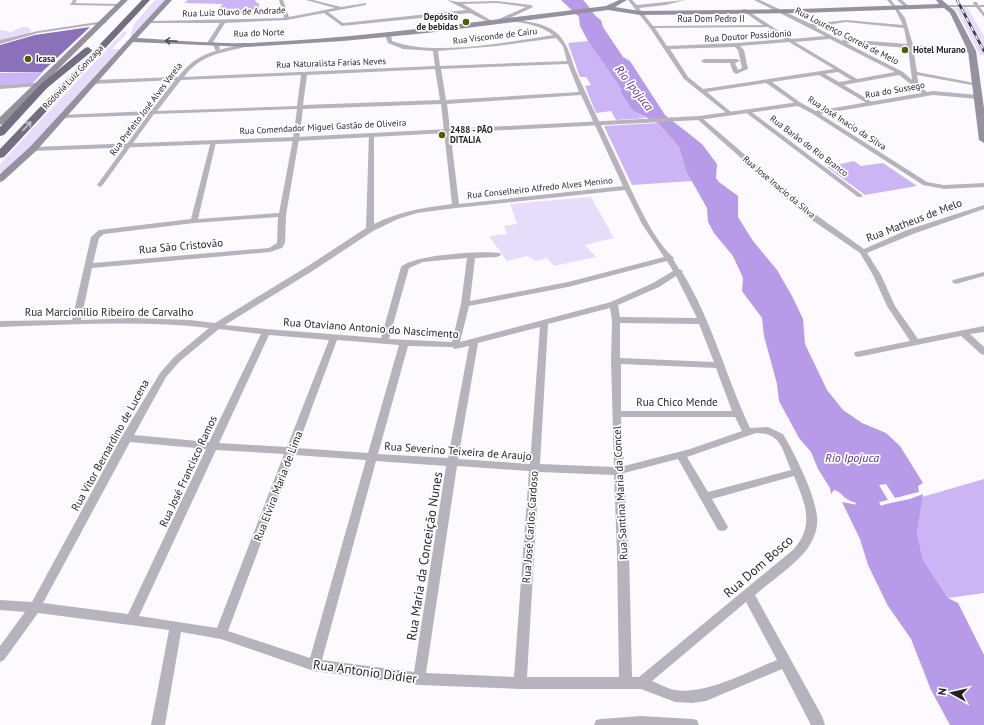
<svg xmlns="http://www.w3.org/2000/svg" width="984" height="725" viewBox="0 0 984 725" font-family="'PT Sans',sans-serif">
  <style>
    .green { fill: #e6ddfa }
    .forest { fill: #cbb5f5 }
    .water { fill: #b79be9 }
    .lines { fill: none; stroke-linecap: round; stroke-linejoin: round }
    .river { fill: #b79be9; fill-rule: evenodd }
    .building { fill: #8b70ba }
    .minor { fill: #b7b3bd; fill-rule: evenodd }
    .tertiary { fill: #b7b3bd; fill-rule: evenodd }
    .secondary { fill: #95919f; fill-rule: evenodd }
    .trunk { fill: #736e80; fill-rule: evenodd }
    .rail-casing { stroke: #3c3941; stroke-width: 2.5 }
    .rail { stroke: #fff; stroke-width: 1.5; stroke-dasharray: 5; stroke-linecap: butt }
    .oneway { stroke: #504d57 }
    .oneway2 { stroke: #c0bec6 }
    .poi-dot { fill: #4e5e00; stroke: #fff; stroke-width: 1.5 }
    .labels { text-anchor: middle; stroke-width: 3.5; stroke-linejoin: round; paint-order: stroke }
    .far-street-label { font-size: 9px; fill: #221f27; stroke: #fff }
    .far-poi-label { font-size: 9px; font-weight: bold; fill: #221f27; stroke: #fff; text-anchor: start }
    .street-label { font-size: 11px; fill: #221f27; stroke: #fff }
    .water-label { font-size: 12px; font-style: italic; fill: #5a338d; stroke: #fff }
    .near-street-label { font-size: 13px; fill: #221f27; stroke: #fff }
  </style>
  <rect width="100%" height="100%" fill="#fcfaff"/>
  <path class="green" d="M155 0H165L133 36 130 37 134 24Z
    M967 7 984 36V55H980L957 11 952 8Z
    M22 27H28L31 30V33L0 40V30L11 32Z
    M124 31 127 33 112 49H120L7 173 0 172V164Z
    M591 197 614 238 585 245 596 257 554 266 547 258 536 261 527 256 507 261 489 236 507 234 504 226 517 224 510 204Z"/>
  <path class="forest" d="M188 0H255L257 3H259V14L214 13 223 4 184 3Z
    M588 41 621 89V93L633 111 646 118 616 120 611 111 596 113 585 86 591 85 586 77H580L568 43Z
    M43 72 32 84 0 85V73Z
    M658 123 679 147 686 171 692 181 632 185 604 126Z
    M854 161 861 166 883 163 917 186 865 195 827 167Z
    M984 479V593L948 598 923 560 917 533 922 497Z"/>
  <path class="water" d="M561 0H583C591 7 592 15 601 20L603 27 623 57 630 61 665 115 702 144 717 164 716 178 719 182 738 196V217L753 241 777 270 792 296 803 319 805 344 827 390 843 410 862 423 886 433 900 446 923 483 918 486 919 492 895 498 886 484 879 485 888 500C878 503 856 506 847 499 842 496 840 491 834 490L831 494 830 488 818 469 811 452 799 438 779 401 777 384 764 336 762 318 742 291 743 278 733 256 714 233 708 222 707 208 686 171 679 147 658 123 633 111 621 93V89L588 41 580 26 579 17Z
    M923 494 917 533 923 560 948 598 958 603 984 655V725H950L931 690 911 639 888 606 868 565 860 539 842 502 875 508 886 504 910 499Z"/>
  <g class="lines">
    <path class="river" d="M856 470 864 473 868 479 894 533 891 540 882 543 873 540 870 533 844 479 848 473Z"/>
  </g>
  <path class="building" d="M90 27 42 72H0V45L35 35Z"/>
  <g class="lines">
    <path class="minor" d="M73 0H77L75 3 120 4 122 5 120 6 70 5Z
      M279 0H283L289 17 335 8 306 0H313L341 7 366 3V5L328 12 343 23 466 10 447 0 458 2 497 1 531 5 533 7 508 19C524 21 546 22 559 35 570 47 571 62 578 76 592 107 608 140 623 172 635 198 653 240 674 258L673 259 679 269 683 271 682 272C712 320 726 377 750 428L768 427 783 434C795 454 820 503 817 525 816 536 809 548 802 555 788 570 770 582 755 595L822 716 825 725H811L782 669 706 701 692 703 675 702 641 689H520L419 685 314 671 221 639 181 632 165 725H151L169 630 38 613 4 660 0 662V646L25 612 0 610V600L32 602 121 438 160 373 174 357 209 328C140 320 69 325 0 327V321L72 320 91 237 99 230 191 219 211 141 216 142 198 219 279 213 293 139 297 109 154 114 102 186 100 187 97 185 148 115 62 118 60 117V115L151 111 175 80 93 84 90 82 93 80 178 77C198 51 217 51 247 43L249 44V46C222 53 201 54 184 77L435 66 433 51 403 49 388 43 385 35 388 33 391 35 392 41C434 57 508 42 553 35 539 24 516 21 499 21V19L526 7 497 3 463 4 492 21V22L490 23 470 13 342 26 324 13 287 20 225 23 213 42 219 45 220 49 217 51 215 50 214 46 207 43 220 23H150L148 22 150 21 284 18ZM556 38 563 46 567 61 440 66 438 51 497 46ZM568 64 579 92 446 100 441 69ZM435 69 440 100 303 105 307 75ZM301 75 297 106 157 111 181 80ZM581 95 623 186 459 204 447 104ZM441 104 452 204C422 208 401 211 374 224V134L369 133 366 228 308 266 215 323 190 320 132 318 81 320 92 268 270 252 282 248 285 243 286 215 299 139 303 109ZM625 190 642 224 664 257 568 282 470 301 475 258 497 257 501 255 500 253C483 250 412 255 401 267L381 338 266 329 225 325 314 270 373 231 398 219 417 213 456 208ZM278 217 277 243 269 248 93 263 99 238 104 234 194 223ZM467 258 461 304 452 342 389 339 409 268 423 262ZM667 261 673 271 653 283 611 302 460 342 469 306 568 287ZM676 276 697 318 620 317 618 305 659 287ZM610 308 612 320 611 361 614 467 540 464 548 324ZM620 323 699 324 714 362 620 358ZM540 327 530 464 458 459 478 343ZM219 329 261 334 209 442 134 435 166 377 180 361ZM269 335 329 340 287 447 219 443ZM337 340 399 345 368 453 297 448ZM408 346 452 347 455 349 469 346 448 458 378 454ZM621 364 716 368 732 411H621ZM621 417H735L742 431 690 449 624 466ZM756 433C781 433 782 449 791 470L708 492 687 457ZM130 442 206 449 128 614 43 603ZM216 450 284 454 217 628 139 616ZM294 455 366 460 310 658 228 631ZM678 459 718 530 722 531 726 530 728 527 712 499 794 476C805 503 815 525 794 549L639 677H632L629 553 624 473ZM376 461 446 466 414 672 322 660ZM457 466 529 471 514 677 426 673ZM539 472 614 475 617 553 619 677H527ZM746 602 777 660C749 671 706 695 675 690 668 689 660 684 652 681Z
      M628 0H632L637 5 685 0 666 5 639 8 653 26 763 25 743 11V9H745L791 39 825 36 754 0H760L811 24 846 20 903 25 895 9 887 0H891L905 18 913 45 972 49 975 51 972 53 913 48 917 72 980 84 977 86 917 75 919 85 929 94 926 96 899 75 844 85 872 102V104L870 105 819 75 772 82 801 103 802 104 799 106 766 83 707 92 731 112V114L729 115 684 79 650 28ZM846 22 904 28 907 44 844 39 842 41 815 27ZM768 27 785 39 736 43 667 46 655 28ZM830 39 895 72 857 79 795 42ZM789 42 834 69 703 89 688 77 670 49 735 47 738 50 742 68 738 70 735 63 740 61 737 59H704L701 61 704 63H730L733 72 736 74 748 69 744 50 740 46ZM846 43 908 48 912 80 903 72ZM838 72 851 80 839 82 825 74Z
      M897 0H902L910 7 906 8Z
      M973 2H977L978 5H984V7H980L984 13V17L976 7H945L943 6 945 5H974Z
      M104 21H106V23L38 33 0 44V40L38 31Z
      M745 110H749L862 195V197H858L745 112Z
      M813 112H817L927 182 944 185 984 183V187L944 189 923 185 813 114Z
      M697 117H701L812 212 864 249 907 230 984 205V209L913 234 867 253 881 275 895 306 918 339 984 326V332L970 334 984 347V355L981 354 961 336 858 357 855 356 854 354 855 352 910 341 887 306 873 275 860 253 806 216 697 119Z
      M984 272V276L956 284 952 282 953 280Z
      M641 716 692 719 697 720 699 725H594L596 720 601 719Z"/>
    <path class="tertiary" d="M38 83 41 85 40 86 0 89V85Z
      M933 91 978 95 982 97 978 99 933 95 815 115 798 106 699 120 296 141 33 151 29 149 33 147 296 137 699 116 799 102 816 111Z"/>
    <path class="secondary" d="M121 0H128L3 124 0 125V117Z
      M165 0H172L137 38C173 40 212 44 249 43 369 38 487 20 606 6L619 0H627L615 7 640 11 800 9 939 4 936 0H942L955 11 976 51 984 108V143L979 140 968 51 950 13 944 8 800 13 640 15 608 10 427 33 343 41 247 47 133 42 36 151 3 181 0 182V174L30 147Z"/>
    <path class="trunk" d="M142 0H150L4 157 0 158V149Z
      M88 47 92 50 91 52 47 88 4 135 0 136V127L41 84 85 48Z"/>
    <g class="rail-casing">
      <path id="rail" d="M957 0 984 51"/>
    </g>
    <use href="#rail" class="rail"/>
  </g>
  <defs><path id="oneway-shaft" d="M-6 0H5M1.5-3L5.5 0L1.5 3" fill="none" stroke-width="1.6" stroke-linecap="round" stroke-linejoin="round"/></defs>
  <use class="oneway" href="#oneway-shaft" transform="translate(171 41) rotate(-177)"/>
  <use class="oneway2" href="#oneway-shaft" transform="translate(27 126) rotate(-47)"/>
  <g class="poi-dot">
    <circle cx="466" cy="22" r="4"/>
    <circle cx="905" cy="50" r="4"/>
    <circle cx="28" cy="59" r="4"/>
    <circle cx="442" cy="135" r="4"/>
  </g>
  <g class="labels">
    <g class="far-street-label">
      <text transform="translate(234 12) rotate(-2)" y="3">Rua Luiz Olavo de Andrade</text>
      <text x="711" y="22">Rua Dom Pedro II</text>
      <text transform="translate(259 33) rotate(-2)" y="3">Rua do Norte</text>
      <text transform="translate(495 36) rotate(-7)" y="3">Rua Visconde de Cairu</text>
      <text transform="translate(748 36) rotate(-4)" y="3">Rua Doutor Possidonio</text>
      <text transform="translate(847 36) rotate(27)" y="3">Rua Lourenço Correia de Melo</text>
      <text transform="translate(331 63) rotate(-2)" y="3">Rua Naturalista Farias Neves</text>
      <text transform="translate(73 77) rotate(-47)" y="3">Rodovia Luiz Gonzaga</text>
      <text transform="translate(895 90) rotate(-10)" y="3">Rua do Sussego</text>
      <text transform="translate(146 109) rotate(-53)" y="3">Rua Prefeito José Alves Varela</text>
      <text transform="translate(847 123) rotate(33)" y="3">Rua José Inacio da Silva</text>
      <text transform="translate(323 127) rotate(-3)" y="3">Rua Comendador Miguel Gastão de Oliveira</text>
      <text transform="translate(809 146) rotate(37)" y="3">Rua Barão do Rio Branco</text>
      <text transform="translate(779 187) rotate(40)" y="3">Rua Jose Inacio da Silva</text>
      <text transform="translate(540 188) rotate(-6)" y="3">Rua Conselheiro Alfredo Alves Menino</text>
    </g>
    <g class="far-poi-label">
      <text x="458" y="20" text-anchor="end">Depósito<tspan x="458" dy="10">de bebidas</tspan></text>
      <text x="913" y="53">Hotel Murano</text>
      <text x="36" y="62">Icasa</text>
      <text x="450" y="133">2488 - PÃO<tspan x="450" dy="10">DITALIA</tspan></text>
    </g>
    <g class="street-label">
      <text transform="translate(914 220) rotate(-21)" y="4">Rua Matheus de Melo</text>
      <text transform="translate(181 246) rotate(-5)" y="4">Rua São Cristovão</text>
      <text x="109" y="316">Rua Marcionilio Ribeiro de Carvalho</text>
      <text transform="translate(371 328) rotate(4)" y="4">Rua Otaviano Antonio do Nascimento</text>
      <text x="677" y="406">Rua Chico Mende</text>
      <text transform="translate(110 445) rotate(-61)" y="4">Rua Vitor Bernardino de Lucena</text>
      <text transform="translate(458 451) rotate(4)" y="4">Rua Severino Teixeira de Araujo</text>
      <text transform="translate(188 471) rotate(-65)" y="4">Rua José Francisco Ramos</text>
      <text transform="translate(278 486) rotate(-69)" y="4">Rua Elvira Maria de Lima</text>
      <text transform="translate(620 493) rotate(-93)" y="4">Rua Santina Maria da Concel</text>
      <text transform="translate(530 527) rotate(-86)" y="4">Rua José Carlos Cardoso</text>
    </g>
    <g class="water-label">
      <text transform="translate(634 88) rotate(52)" y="4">Rio Ipojuca</text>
      <text x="852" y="462">Rio Ipojuca</text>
    </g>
    <g class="near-street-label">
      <text transform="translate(424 556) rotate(-81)" y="5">Rua Maria da Conceição Nunes</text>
      <text transform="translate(758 566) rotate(-41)" y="5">Rua Dom Bosco</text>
      <text transform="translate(365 671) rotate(8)" y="5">Rua Antonio Didier</text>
    </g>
  </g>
  <g transform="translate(952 693) rotate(278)" stroke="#ffffff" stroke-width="3" paint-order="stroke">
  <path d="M0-3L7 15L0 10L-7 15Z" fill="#221f27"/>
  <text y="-6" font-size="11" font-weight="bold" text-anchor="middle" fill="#221f27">N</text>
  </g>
</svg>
